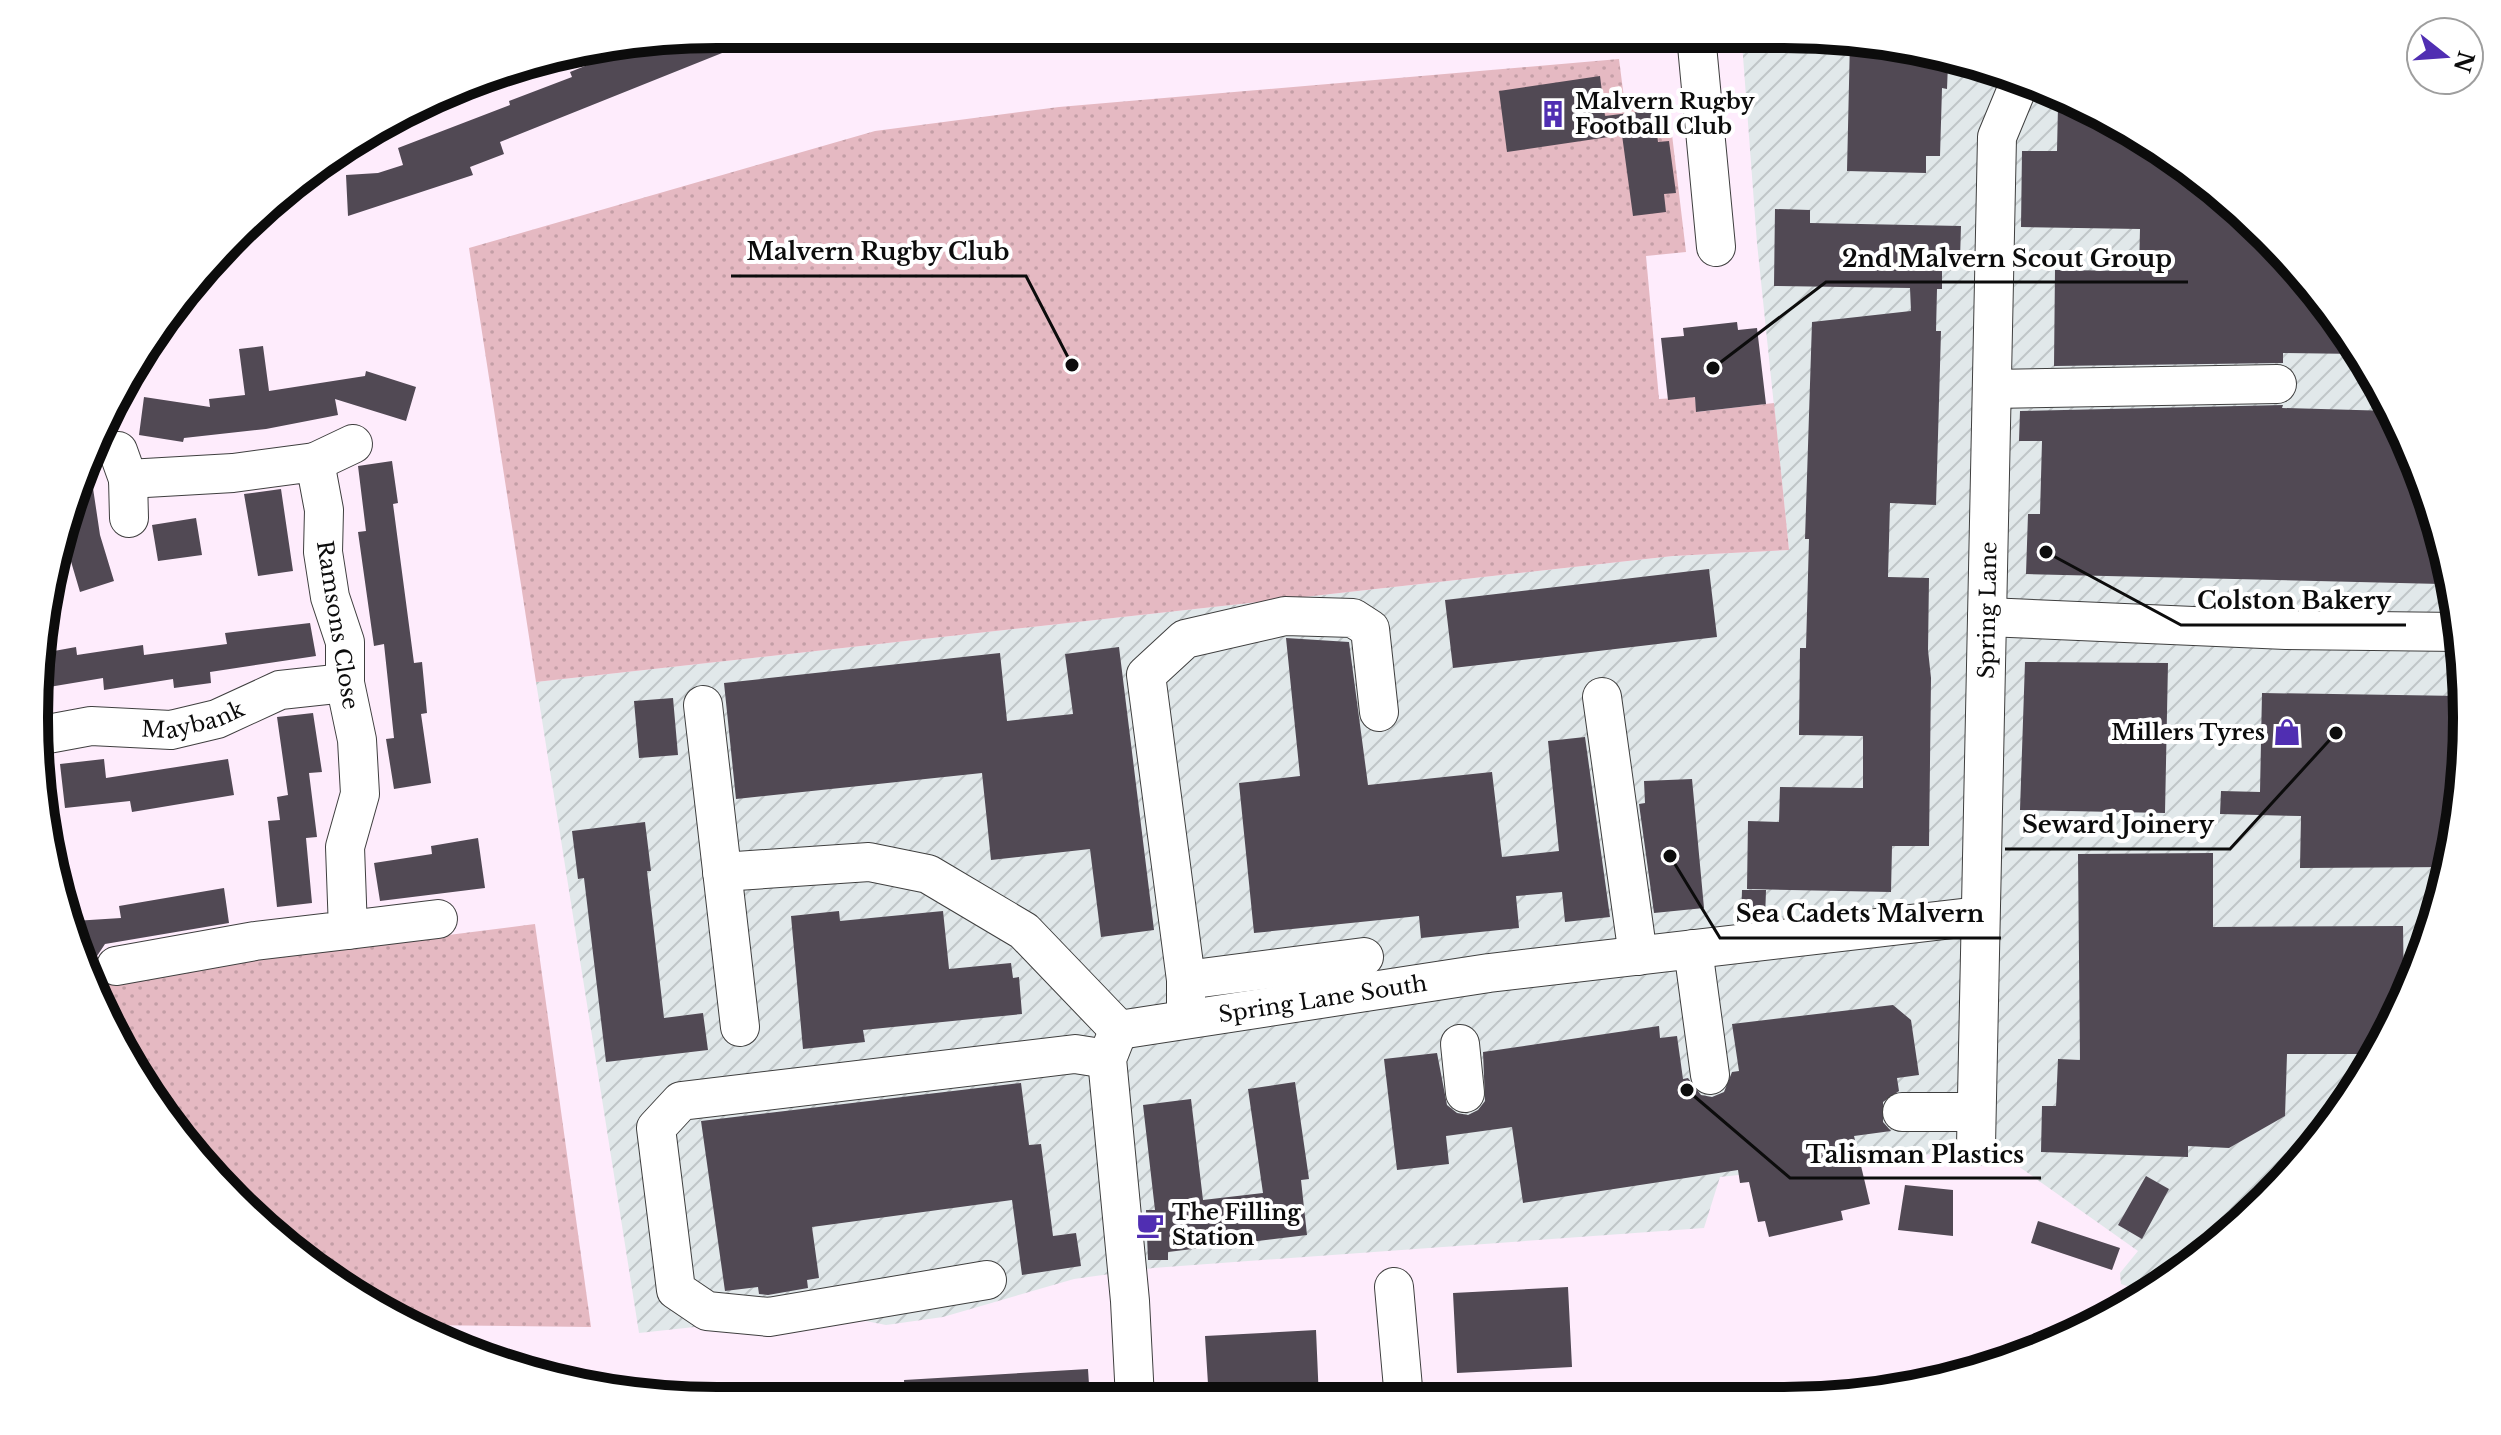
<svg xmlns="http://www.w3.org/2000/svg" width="2501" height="1435" viewBox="0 0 2501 1435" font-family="'Libre Baskerville',serif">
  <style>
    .industrial { fill: url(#industrial-furrows) }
    .green { fill: url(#green-dots) }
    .forest { fill: url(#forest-firs) }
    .building { fill: #514954 }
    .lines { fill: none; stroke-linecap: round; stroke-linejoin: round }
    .minor-casing { stroke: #3f3f3f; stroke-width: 40 }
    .minor { stroke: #fff; stroke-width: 38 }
    .labels { text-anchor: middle; stroke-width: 8; stroke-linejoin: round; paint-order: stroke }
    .poi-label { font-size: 22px; font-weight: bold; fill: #0c0c0c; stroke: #fff; text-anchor: start }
    .street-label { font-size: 22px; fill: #0c0c0c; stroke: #fff }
    .rim { fill: none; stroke: #0c0c0c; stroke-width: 10 }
    .leader { fill: none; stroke: #0c0c0c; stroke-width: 3 }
    .callout-dot { fill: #0c0c0c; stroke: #fff; stroke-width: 3 }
    .callout-label { font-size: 24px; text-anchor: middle; font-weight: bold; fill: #0c0c0c; stroke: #fff; stroke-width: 8; stroke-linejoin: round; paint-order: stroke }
  </style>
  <defs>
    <pattern id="industrial-furrows" width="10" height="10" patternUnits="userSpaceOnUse" patternTransform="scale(2)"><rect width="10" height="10" fill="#e1e8ea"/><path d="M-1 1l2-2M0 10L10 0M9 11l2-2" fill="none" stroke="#c0c6c8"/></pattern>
    <pattern id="green-dots" width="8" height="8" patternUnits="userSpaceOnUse" patternTransform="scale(2)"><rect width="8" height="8" fill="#e5b9c2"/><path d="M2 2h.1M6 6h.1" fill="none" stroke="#c39ea6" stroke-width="1.8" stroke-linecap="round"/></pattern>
    <pattern id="forest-firs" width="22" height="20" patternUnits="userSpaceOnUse" patternTransform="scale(2)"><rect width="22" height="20" fill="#d599a2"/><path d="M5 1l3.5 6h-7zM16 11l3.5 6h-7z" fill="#ab7b82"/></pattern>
  </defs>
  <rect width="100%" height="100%" fill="#feecfc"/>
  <path class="industrial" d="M1787 35 1829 36 2004 70 2163 149 2266 234 2352 337 2415 456 2454 584 2467 717 2454 850 2415 979 2352 1097 2266 1201 2147 1293 2121 1284 2120 1273 2138 1251 2001 1154 1950 1152 1720 1177 1704 1228 1153 1268 1074 1279 943 1317 886 1325 825 1313 639 1333 536 682 1673 556 1789 550 1757 243 1742 43Z"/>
  <path class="green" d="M1235 35H1338L1234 44Z
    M1619 59 1625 106 1668 101 1686 252 1646 256 1659 399 1695 397 1697 412 1774 403 1789 550 1673 556 536 682 469 248 875 131 1059 107Z
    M535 924 591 1327 417 1325 338 1286 176 1134 93 980Z"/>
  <path class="forest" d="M1185 35H1235L1234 44 1178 51Z"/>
  <path class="building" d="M718 34 762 37 500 142 504 154 470 167 473 175 348 216 346 175 378 173 403 165 398 148 510 105 509 101 572 77 570 72 590 64 642 46Z
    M1850 40 1929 56V63H1948L1947 89 1942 88 1940 156H1926V173L1847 171Z
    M1600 76 1605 116 1654 110 1658 142 1669 141 1676 193 1664 194 1666 212 1633 216 1622 135 1507 152 1499 91Z
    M2058 106H2077L2166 151 2165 163H2180L2267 234 2352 337 2360 354 2283 353V363L2054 366 2055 270 2139 271 2140 229 2021 227 2022 151H2057Z
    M1775 209 1810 210V223L1961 226 1960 259 1942 258V289H1937L1936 331H1941L1936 505 1890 503 1888 577 1929 578 1928 650 1931 678 1929 846H1892L1891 892 1747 889 1748 821 1779 822 1780 787 1863 788V736L1799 735 1800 648H1806L1809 539H1805L1812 322 1911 311 1910 288 1774 286Z
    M1737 322 1738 330 1757 328 1766 404 1696 412 1695 397 1668 400 1661 338 1684 336 1683 328Z
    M263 346 269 391 365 376 366 371 416 387 406 421 335 399 338 415 266 429 184 438 183 442 139 435 144 397 210 407 209 399 245 395 239 349Z
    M2283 405 2282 408 2391 411 2415 456 2442 544 2441 584 2026 574 2028 514H2040L2042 441H2019L2020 411Z
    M392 461 398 503 393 504 414 663 422 662 427 713 421 714 431 783 394 789 386 739 394 738 384 644 374 646 358 532 366 531 358 466Z
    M90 468 100 535 114 581 80 592 62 531Z
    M281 489 293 571 258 576 244 494Z
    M196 518 202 555 158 561 152 525Z
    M1709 569 1717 637 1453 668 1445 600Z
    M310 623 316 656 210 672 211 683 174 688 173 679 104 690 103 678 43 688V653L76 647 77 655 143 645 144 655 227 644 225 633Z
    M1286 638 1349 642 1368 785 1492 772 1502 857 1559 851 1548 741 1585 737 1610 917 1565 922 1562 892 1516 896 1519 928 1421 938 1419 916 1254 933 1239 783 1300 776Z
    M1119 647 1154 930 1101 937 1090 849 991 860 982 773 736 799 724 683 1000 653 1007 721 1073 714 1065 654Z
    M2025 662 2168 663 2165 813 2020 810Z
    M2262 693 2460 696 2458 774 2451 773 2449 867 2300 868 2301 816 2220 814 2221 791 2260 792Z
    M673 698 678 755 639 758 634 701Z
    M313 713 322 772 309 773 317 837 306 838 312 903 277 907 268 821 280 820 277 797 288 795 277 717Z
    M104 759 106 778 228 759 234 795 132 812 130 801 65 808 60 764Z
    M1692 779 1704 908 1654 913 1639 804 1645 803 1644 781Z
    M645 822 651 871H647L664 1018 703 1013 708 1050 606 1062 584 878 578 879 572 831Z
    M478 838 485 888 380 901 374 863 432 854 431 846Z
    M2213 853V927L2403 926 2404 1000 2375 1054H2287L2285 1116 2229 1148 2188 1146V1157L2041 1152 2042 1106H2056L2058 1059 2080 1060 2078 854Z
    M224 888 229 923 105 944 95 959 82 960 76 948 74 921 121 918 119 906Z
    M1742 890H1766L1765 919 1741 922Z
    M839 911 840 921 943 911 949 969 1011 963 1013 978 1019 977 1022 1014 863 1030 865 1042 803 1049 791 916Z
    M1893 1005 1911 1020 1919 1075 1897 1078 1899 1091 1883 1102V1122L1891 1131 1854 1136 1870 1204 1841 1211 1843 1220 1769 1237 1765 1221 1758 1222 1749 1182 1740 1183 1738 1170 1523 1203 1512 1127 1446 1136 1449 1164 1397 1170 1384 1059 1437 1053 1447 1105 1457 1113 1468 1115 1478 1110 1485 1101 1483 1052 1659 1026 1660 1038 1677 1036 1683 1079 1688 1078 1701 1095 1712 1097 1724 1092 1732 1072 1739 1071 1732 1024Z
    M1295 1082 1309 1179 1301 1180 1307 1235 1168 1252V1260H1148L1146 1210H1155L1143 1105 1191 1099 1203 1200 1263 1193 1248 1089Z
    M1021 1083 1029 1145 1041 1144 1053 1236 1076 1233 1081 1266 1022 1275 1012 1200 812 1227 819 1278 807 1280 808 1288 768 1295 759 1294 758 1287 725 1291 701 1121Z
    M2146 1176 2169 1189 2142 1239 2118 1225Z
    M1905 1185 1953 1190V1236L1898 1230Z
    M2038 1221 2120 1248 2112 1270 2031 1243Z
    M1568 1287 1572 1367 1457 1373 1453 1293Z
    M1316 1330 1319 1400H1209L1205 1336Z
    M1088 1369 1090 1400H905L904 1380Z"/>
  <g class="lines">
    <g class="minor-casing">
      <g id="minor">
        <path d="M1696 35 1716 247"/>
        <path d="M1992 389 2277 384"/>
        <path d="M315 462 353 444"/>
        <path d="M128 479 129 518"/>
        <path d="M1987 617 2286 630 2459 632"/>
        <path d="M1602 697 1638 956"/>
        <path d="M703 705 740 1027"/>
        <path id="s1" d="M37 736 91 726 171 730 217 719 280 690 345 683"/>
        <path d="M722 872 869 862 928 874 1024 931 1119 1030"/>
        <path d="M348 930 438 919"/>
        <path d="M1693 949 1710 1075"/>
        <path d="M116 966 255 941 348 930 345 847 360 794 357 740 345 683V642L330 597 323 552 324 510 315 462 233 473 128 479 118 451"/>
        <path d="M1186 980 1364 957"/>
        <path d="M1186 1018V980L1146 675 1185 639 1285 616 1353 618 1370 629 1379 712"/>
        <path id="s2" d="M1119 1030 1489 973 1979 916"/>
        <path d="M1116 1036 1107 1059 1130 1301 1135 1399"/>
        <path d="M1460 1044 1465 1093"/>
        <path d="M1902 1112H1976"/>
        <path id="s3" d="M1976 1146 1997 137 2021 79"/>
        <path d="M987 1280 769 1317 707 1311 676 1290 656 1128 681 1101 1075 1054 1107 1059"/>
        <path d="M1394 1287 1404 1399"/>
      </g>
    </g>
    <use href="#minor" class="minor"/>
  </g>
  <defs>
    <g id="building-bare" transform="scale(2.16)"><path d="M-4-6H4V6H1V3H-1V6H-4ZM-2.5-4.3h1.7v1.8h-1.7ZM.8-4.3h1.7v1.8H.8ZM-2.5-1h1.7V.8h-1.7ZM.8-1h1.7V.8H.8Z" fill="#502eb2" stroke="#fff" stroke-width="2.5" paint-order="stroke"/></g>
    <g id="shop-bare" transform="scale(2.16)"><path d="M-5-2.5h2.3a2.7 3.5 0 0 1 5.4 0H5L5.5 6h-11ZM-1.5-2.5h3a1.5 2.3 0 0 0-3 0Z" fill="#502eb2" stroke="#fff" stroke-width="2.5" paint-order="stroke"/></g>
    <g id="cafe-bare" transform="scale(2.16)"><path d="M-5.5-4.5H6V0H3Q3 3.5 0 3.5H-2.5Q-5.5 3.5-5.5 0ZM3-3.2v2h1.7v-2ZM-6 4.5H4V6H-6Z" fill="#502eb2" stroke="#fff" stroke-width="2.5" paint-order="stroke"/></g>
  </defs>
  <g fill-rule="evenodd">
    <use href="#building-bare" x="1553" y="114"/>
    <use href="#shop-bare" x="2287" y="732"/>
    <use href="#cafe-bare" x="1150" y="1225"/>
  </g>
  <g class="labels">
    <g class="poi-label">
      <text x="1575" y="109">Malvern Rugby<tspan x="1575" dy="25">Football Club</tspan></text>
      <text x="2265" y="740" text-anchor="end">Millers Tyres</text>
      <text x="1172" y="1220">The Filling<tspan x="1172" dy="25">Station</tspan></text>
    </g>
    <g class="street-label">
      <text dy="8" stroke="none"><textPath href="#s3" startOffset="536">Spring Lane</textPath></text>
      <text transform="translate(338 625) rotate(81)" y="8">Ramsons Close</text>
      <text dy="8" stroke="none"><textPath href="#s1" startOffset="158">Maybank</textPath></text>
      <text dy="8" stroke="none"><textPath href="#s2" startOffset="206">Spring Lane South</textPath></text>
    </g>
  </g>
  <path d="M0 0H2501V1435H0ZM717 48H1784A669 669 0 0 1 2453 717V718A669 669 0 0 1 1784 1387H717A669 669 0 0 1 48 718V717A669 669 0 0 1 717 48Z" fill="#fff" fill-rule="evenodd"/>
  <path class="rim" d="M717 48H1784A669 669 0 0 1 2453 717V718A669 669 0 0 1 1784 1387H717A669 669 0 0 1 48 718V717A669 669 0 0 1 717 48Z"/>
  <path class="leader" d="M1072 365L1026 276H731M1713 368L1826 282H2188M2046 552L2181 625H2406M2336 733L2230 849H2005M1670 856L1720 938H2001M1687 1090L1790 1178H2041"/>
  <g class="callout-dot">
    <circle cx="1072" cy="365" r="8"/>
    <circle cx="1713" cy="368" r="8"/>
    <circle cx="2046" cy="552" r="8"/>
    <circle cx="2336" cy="733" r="8"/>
    <circle cx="1670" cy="856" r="8"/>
    <circle cx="1687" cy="1090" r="8"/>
  </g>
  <g class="callout-label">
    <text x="878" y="260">Malvern Rugby Club</text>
    <text x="2007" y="267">2nd Malvern Scout Group</text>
    <text x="2294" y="609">Colston Bakery</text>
    <text x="2118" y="833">Seward Joinery</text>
    <text x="1860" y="922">Sea Cadets Malvern</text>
    <text x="1915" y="1163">Talisman Plastics</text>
  </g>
  <g transform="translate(2445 56) rotate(107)"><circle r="38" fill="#ffffff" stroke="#9e9e9e" stroke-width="2"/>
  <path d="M0-6L14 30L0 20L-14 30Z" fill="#502eb2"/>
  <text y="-12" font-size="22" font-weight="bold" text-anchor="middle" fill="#0c0c0c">N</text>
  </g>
</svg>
